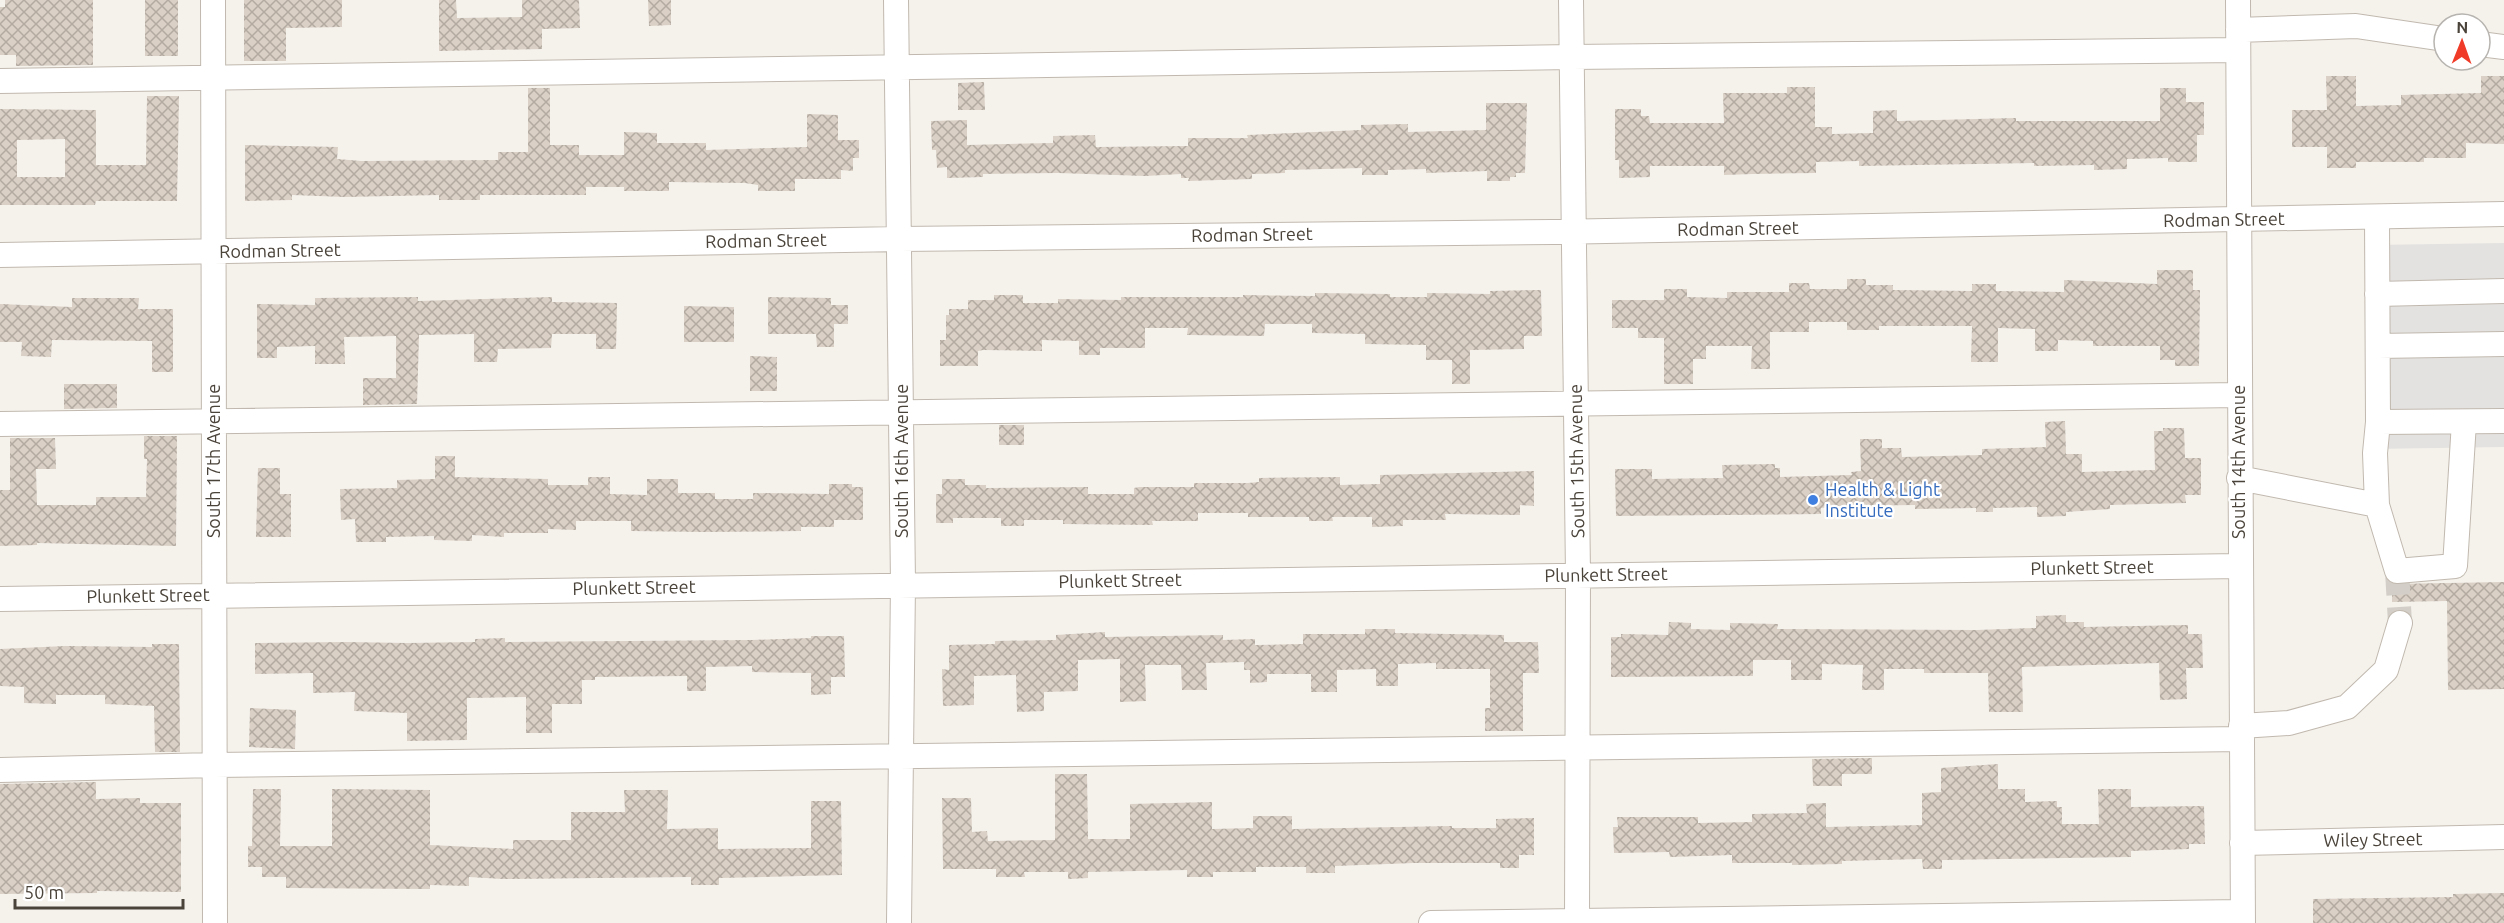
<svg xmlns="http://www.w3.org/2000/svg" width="2504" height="923" viewBox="0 0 2504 923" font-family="Ubuntu,sans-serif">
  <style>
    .parking { fill: #e4e2e0 }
    .building { fill: url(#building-cross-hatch); fill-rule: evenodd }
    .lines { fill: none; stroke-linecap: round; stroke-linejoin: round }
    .minor-tunnel { stroke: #d3cfc8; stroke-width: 24; stroke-dasharray: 24 12; stroke-linecap: butt }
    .minor-casing { stroke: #c1b9af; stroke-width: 26 }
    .minor { stroke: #fff; stroke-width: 24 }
    .shop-dot { fill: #3f7fe0; stroke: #fff; stroke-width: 2 }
    .labels { text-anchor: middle; stroke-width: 4.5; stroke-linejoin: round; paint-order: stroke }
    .street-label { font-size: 18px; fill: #4a433a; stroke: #fff }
    .shop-label { font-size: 18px; fill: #366cbe; stroke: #fff; text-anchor: start }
  </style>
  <defs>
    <pattern id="building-cross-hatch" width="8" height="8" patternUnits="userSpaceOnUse" patternTransform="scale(1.5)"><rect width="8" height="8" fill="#dad0c5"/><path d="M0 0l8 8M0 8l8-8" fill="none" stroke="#b3aaa1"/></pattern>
  </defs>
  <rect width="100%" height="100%" fill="#f5f2ec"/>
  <path class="parking" d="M2504 243V447L2371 449V245Z"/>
  <path class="building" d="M5 0H93V65L16 66V55H0V7H5Z
    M145 0H178V56H145Z
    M244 0H342V27L286 28V61H244Z
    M439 0H456L457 18 522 17V0H579L580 28 542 29V49L439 51Z
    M648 0H671V25L649 26Z
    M2326 76H2356V106L2401 105V95L2481 93V76H2504V144L2466 143V158H2424V162H2356V168H2327V147H2292V110H2327Z
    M984 82 985 110H958V83Z
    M1787 87H1815V127H1832V134L1873 133V111L1897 110V121L2016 118V121H2160V88H2186V102H2204V135H2197V162H2168V158L2127 159V169L2094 170V165L2034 166V163L1859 166V161L1816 162V173L1753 174 1724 175V166H1650V177L1619 178V160H1615V109H1641V116H1649L1650 123H1724L1723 93H1787Z
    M528 88H550V145H579V155H624V132L657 133V143H706V150L807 147V114L838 115V140H859V158H853V171L841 170V179H795V191H758V185L745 183 669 182V191H624V187H586V195H480V200H439V195L345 197 292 195V200L245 201V145L338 147 337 159 361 161 498 160V152H528Z
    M147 96H179L177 201H96L95 205H0V109L96 110V165H146ZM65 139V177H17V140Z
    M1486 103H1527L1525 173H1516V177H1510V181H1487V171L1426 173V169L1388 170V175H1362V168L1285 170V173L1252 174V179L1188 181 1189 178H1181V174L1145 176 1058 173 983 174V177L947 178V167L937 168 936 150H932L931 121 967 120V145L1053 143V136L1095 135 1096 147 1188 146V138H1248L1247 135 1361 130V125L1408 124V132L1486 130Z
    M2157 270H2193V290H2200L2199 366H2175V360H2160V346H2093V341L2058 340V351H2035V329L1998 328V362H1971L1972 326H1879V330H1847V322H1809V332H1770V369H1751L1752 346H1706V359H1693V384H1664V338H1638V328H1612V300H1664V289H1687V297L1727 298V292H1789V283H1809L1810 289H1847V279H1866V285H1893V290L1972 291V284H1996V291L2064 292V280L2157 284Z
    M1541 290 1542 336H1524V349L1470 350V384H1452V360H1426V345L1365 344V334L1312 333V324H1265L1264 336 1187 335 1188 328H1145V348H1100V355H1079V341L1042 340V351L983 350 978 351V366H940V340H946V315H949V309H968V300H994V295H1023V303H1058V299L1121 300V297H1243V295L1315 296V293L1390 294V297H1427V293L1490 294V291Z
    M418 297V301L552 297V302L617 303 616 349H596V334H552L551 348 498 349 497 362H474V334L419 335 417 404 363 405V378H396V336L344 337 345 364H315V346L277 347V358H257V304L315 305V298Z
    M768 297 831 298V305H848V324H834V347H817L816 334H768Z
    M72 298H139L138 309H173V372H152V341L52 340 51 357 21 356 22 342H0V304L72 307Z
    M684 306 734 307V342H684Z
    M750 356 777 357V391H750Z
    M64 384H117V408L64 409Z
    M2065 421 2066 454H2082V472L2155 470 2154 431H2163V428H2184L2185 458H2201V495H2185L2186 503 2110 505V509L2066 512V516L2037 517V507L1993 508V512H1976V508L1915 509V505L1838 506 1821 508V514L1616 516 1615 469H1652V479L1723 478 1722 465 1775 464V468H1780V477L1852 475 1851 472 1861 471 1860 439H1882V448H1901L1902 457 1982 455V449L2046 447 2045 422Z
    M999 425H1024V445H999Z
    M144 436H177L176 546 37 543V545L0 546V490H10V438H55L56 469H36L37 505H96V497H146L147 459H144Z
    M435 456H455V477L548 479V485H588V477H610V494L647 495V479H678V493H715V499H753V493L829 494V484H852V487H863V520H834V527H801V531L704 532 631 531V521H576V530L548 529V533H504V537L472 535V541L434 540V536L386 537V542H356L355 519 341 520 340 489 397 488V480L435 479Z
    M258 468H280V494H291V537H256Z
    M1534 471V506L1520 505V515L1445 514 1446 520H1403V526L1372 527V517H1332L1333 521H1309V517H1248V513H1198V521H1152L1153 525 1063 524V520H1024V526H1001V518H953V523H936V494H942V479H965V485H986V488L1088 487V494H1134V488L1139 487H1194V483H1248L1259 482V478L1340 477V485L1380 484V475Z
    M2504 582V689L2448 690 2447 601 2392 602V584Z
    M2066 615V622H2084V627L2188 625V634H2202L2203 668H2186L2187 699 2160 700 2159 663 2022 667 2023 712H1989L1988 673H1924V669H1884V690H1862L1863 665 1822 664V680H1791V660H1753V676L1611 677V637H1621V634L1668 635 1669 622 1691 623V629L1730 630V623L1778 624 1777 629 1976 630 2036 628V616Z
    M1365 629H1395V633L1504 635V642H1538L1539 673H1523V731H1485V708H1490V669H1436V663L1398 664V686H1376V669L1337 670V692H1311V674H1267V682L1250 683V670H1244V662L1206 663 1207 690H1182L1181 665H1145L1146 701 1120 702V659L1078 660V691L1044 692V711L1017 712 1016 675 974 676V705L943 706 942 669 949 670V645L995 644V641L1056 640V635L1105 632V637L1223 635V640L1255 639V645L1303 644V634H1365Z
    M811 636H844L845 677H831V694L811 695V673L752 672V666L706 667V691H687V676L595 677V680H582V704H552V733H526V697L467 698V740L407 741V713L354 711 355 692 313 693V673L255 674V643L347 642 407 643 475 642V639L505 638V642L752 640 811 638Z
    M152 644H179L180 752H155L154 706 105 704V695H56V704L24 703V687L0 686V649L66 646 152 647Z
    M250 708 296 710 295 749 249 747Z
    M1872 758V774H1842V786H1813L1812 759Z
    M1998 764V789H2025V802L2057 801V807H2062V824H2099L2098 789H2131V807L2204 806 2205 844H2189V849L2131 851V857L1942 860V869H1923L1922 859 1842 861V864L1792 865V863H1732V855L1670 857 1669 852 1614 853 1613 827H1618L1617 817H1698V823L1752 822V814L1807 813 1806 804 1826 803V827L1922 825V793L1941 792V768Z
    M1055 774H1087L1088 839H1130V804L1212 802V829L1253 828V816H1292V829L1452 826V828H1496V819L1534 818V855H1519V868H1500V863H1414L1335 866V873H1306V867H1256V872H1213V877H1187V870L1088 872V878L1068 879V872H1024L1025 877H996V869H943L942 798H971L972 832 987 831 988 841 1055 840Z
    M96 782V799L140 798V803H181V892L97 891V893L0 894V784Z
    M253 789H281L280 846H332V789L430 790V845L513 849V840H571V812H625L624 790H668L667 829 718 828V849L811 848V801H841L842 875 719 878V885H691V877L503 879 469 877V886L430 885V889L286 888V877H262V867H248V846H252Z
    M2504 893V923H2313V899L2453 897V894Z"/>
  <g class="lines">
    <path class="minor-tunnel" d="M2397 571 2400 623"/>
    <g class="minor-casing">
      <path id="minor" d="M213 0 215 923
        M896 0 903 584 899 923
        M1571 0 1578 575 1577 923
        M2238 0 2243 923
        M2238 30 2356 26 2444 39
        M2480 44 2504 47
        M0 81 1572 57 2238 50
        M2377 217 2378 422 2504 421
        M0 255 900 239 1553 232 2504 214
        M2377 294 2504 291
        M2378 346 2504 344
        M2378 422 2375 453 2377 505 2397 571 2455 566 2464 422
        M0 424 2239 395
        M2239 478 2377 505
        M0 599 2239 566
        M2241 726 2289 723 2347 707 2386 670 2400 623
        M0 770 215 765 2241 739
        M2242 843 2504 837
        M1431 923 2242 912"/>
    </g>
    <use href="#minor" class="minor"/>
  </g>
  <circle class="shop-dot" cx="1813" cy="500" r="6"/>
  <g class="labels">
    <g class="street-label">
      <text transform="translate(2224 220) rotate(-1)" y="6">Rodman Street</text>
      <text transform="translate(1738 229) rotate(-1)" y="6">Rodman Street</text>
      <text transform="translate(1252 235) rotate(-1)" y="6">Rodman Street</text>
      <text transform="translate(766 241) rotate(-1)" y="6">Rodman Street</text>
      <text transform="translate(280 251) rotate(-1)" y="6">Rodman Street</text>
      <text transform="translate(214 461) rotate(-90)" y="6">South 17th Avenue</text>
      <text transform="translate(902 461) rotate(-90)" y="6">South 16th Avenue</text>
      <text transform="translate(1577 461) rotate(-91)" y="6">South 15th Avenue</text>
      <text transform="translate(2239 462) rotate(-90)" y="6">South 14th Avenue</text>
      <text transform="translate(2092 568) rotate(-1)" y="6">Plunkett Street</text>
      <text transform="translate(1606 575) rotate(-1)" y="6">Plunkett Street</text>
      <text transform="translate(1120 581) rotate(-1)" y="6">Plunkett Street</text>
      <text transform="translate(634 588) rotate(-1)" y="6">Plunkett Street</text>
      <text transform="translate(148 596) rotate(-1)" y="6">Plunkett Street</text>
      <text transform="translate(2373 840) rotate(-1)" y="6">Wiley Street</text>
    </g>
    <g class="shop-label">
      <text x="1825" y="496">Health &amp; Light<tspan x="1825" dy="21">Institute</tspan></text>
    </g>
  </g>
  <g transform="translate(2462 42) rotate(1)"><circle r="28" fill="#ffffff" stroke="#b7b4b0" stroke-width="1.5"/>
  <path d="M0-4.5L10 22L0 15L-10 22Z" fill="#f03b28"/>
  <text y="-9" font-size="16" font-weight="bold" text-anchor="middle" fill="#4a433a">N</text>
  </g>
  <path d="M15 899v9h168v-9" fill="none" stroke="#4a433a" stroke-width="3"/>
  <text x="24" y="899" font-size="18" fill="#4a433a" stroke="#ffffff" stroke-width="4.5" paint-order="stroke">50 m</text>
</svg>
